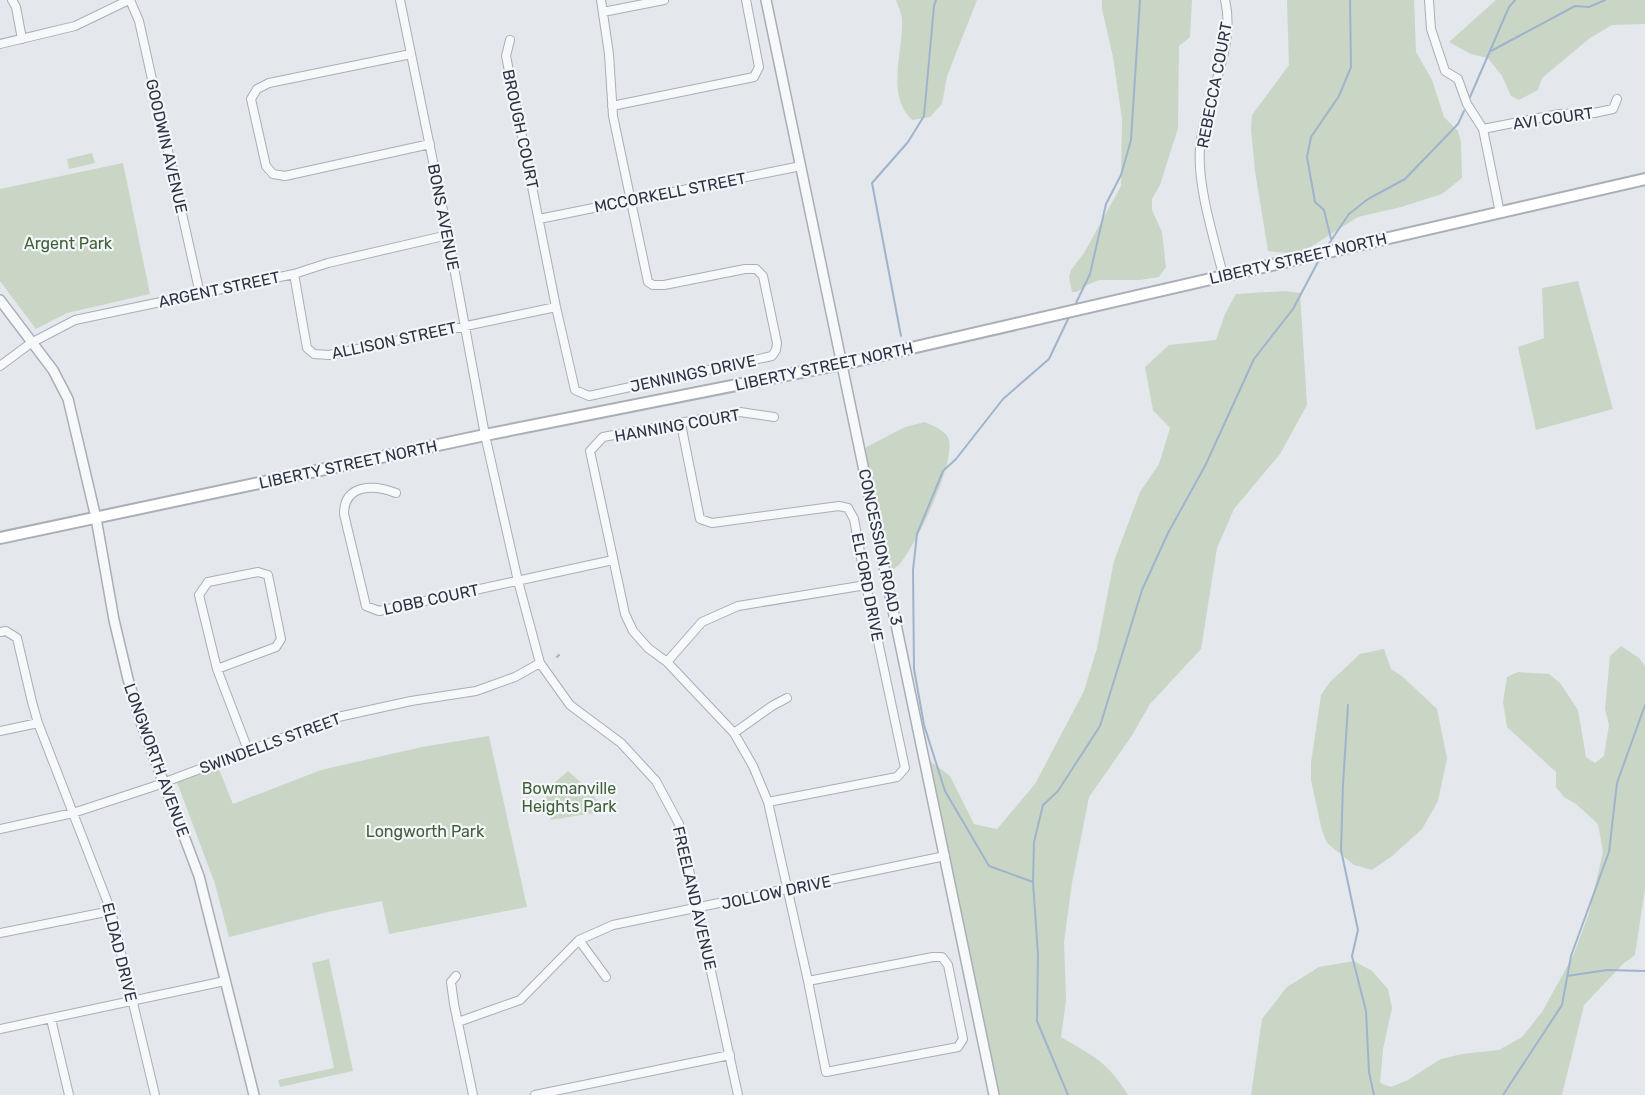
<svg xmlns="http://www.w3.org/2000/svg" width="1645" height="1095" viewBox="0 0 1645 1095" font-family="Rubik,sans-serif">
  <style>
    .green { fill: #c9d6c5 }
    .lines { fill: none; stroke-linecap: round; stroke-linejoin: round }
    .stream { stroke: #9fb4cc; stroke-width: 2 }
    .minor-casing { stroke: #a9aeb7; stroke-width: 10 }
    .tertiary-casing { stroke: #a9aeb7; stroke-width: 12 }
    .secondary-casing { stroke: #a9aeb7; stroke-width: 14 }
    .minor { stroke: #f7f8fa; stroke-width: 8 }
    .tertiary { stroke: #f7f8fa; stroke-width: 9 }
    .secondary { stroke: #fff; stroke-width: 10 }
    .labels { text-anchor: middle; stroke-width: 4.5; stroke-linejoin: round; paint-order: stroke }
    .street-label { font-size: 16px; fill: #2b3445; stroke: #f4f6f9 }
    .park-label { font-size: 16px; fill: #3f6138; stroke: #f4f6f9 }
  </style>
  <rect width="100%" height="100%" fill="#e4e7ec"/>
  <path class="green" d="M896 0H977L947 76 942 104 930 117 912 120C885 95 904 50 902 18 901 12 898 6 896 0Z
    M1102 0H1192L1190 37 1179 46 1178 128 1160 185 1152 199V210L1162 232 1166 267 1159 277 1140 280H1099L1087 285 1077 292H1072L1069 277 1071 270 1084 253 1121 186 1122 119 1113 57 1102 9Z
    M1287 0H1414L1416 52 1432 80 1444 117 1458 131 1461 142 1462 178 1442 194 1401 207 1358 217 1304 251 1287 253 1268 251 1255 171 1251 129 1252 115 1289 65Z
    M1496 0H1645V24L1612 25 1590 38 1542 78 1538 90 1519 100 1511 96 1502 76 1488 58 1471 54 1449 42Z
    M92 153 95 163 69 169 67 159Z
    M123 163 150 294 67 313 36 329 0 281V189Z
    M1578 281 1613 409 1536 430 1518 347 1544 338 1542 288Z
    M1285 291 1300 293 1307 405 1280 454 1234 509 1217 548 1201 649 1150 704 1131 737 1089 797 1072 883 1064 942 1066 1000 1061 1037C1093 1056 1108 1062 1128 1095H995L923 771 930 761 950 776 974 824 997 829 1035 784 1084 691 1097 648 1114 561 1140 492 1159 464 1170 428 1153 410 1145 367 1169 345 1216 340 1225 314 1236 294Z
    M925 422C932 425 944 430 948 437 958 459 917 542 902 561 900 565 895 568 892 570L861 450 905 427Z
    M1621 646 1639 658 1645 666V888L1635 955 1623 964 1584 1005 1562 1095H1251L1262 1019 1287 987 1319 967 1354 961 1372 971 1388 989 1392 1008 1383 1049 1380 1083 1391 1087 1408 1080 1441 1059 1462 1054 1499 1050 1522 1037 1542 1012 1573 956 1589 913 1603 852 1598 824 1576 804 1564 797 1556 787V772L1507 727 1503 702 1507 677 1518 672 1549 674 1560 683 1578 710 1586 757 1595 763 1604 756 1609 725 1605 709 1610 656Z
    M1384 649 1391 669 1403 677 1437 709 1447 758 1438 801 1422 829 1392 856 1372 870 1354 865 1327 843 1322 831 1311 780V763L1321 695 1330 682 1360 654Z
    M489 736 527 907 389 934 382 901 332 911 229 937 215 884 177 782 218 767 233 804 321 770 422 747Z
    M568 771 589 790 605 811 551 820 544 786 554 783Z
    M329 959 353 1071 280 1087 278 1080 334 1068 312 963Z"/>
  <g class="lines">
    <path class="stream" d="M1491 51 1575 6 1589 7 1605 0
      M1470 97 1509 7 1515 0
      M1331 239 1324 210 1315 202 1307 157 1311 137 1339 96 1351 67 1350 0
      M1328 245 1349 214 1368 199 1405 179 1458 124 1464 111
      M1076 303 1090 274 1106 204 1121 175 1131 140 1140 0
      M901 336 872 183 908 142 924 116 934 6 936 0
      M557 657 559 655
      M1348 705 1343 785 1341 850 1358 930 1352 956 1366 1011 1369 1072 1374 1095
      M1033 882 989 866 945 791 924 725 914 669 913 570 917 534 943 471 956 459 1003 399 1049 359 1069 317
      M1567 976 1607 970 1645 971
      M1068 1095 1037 1021 1038 955 1033 882 1034 842 1043 805 1058 791 1100 726 1142 590 1168 533 1205 466 1254 359 1293 309 1320 258
      M1503 1095 1562 1005 1571 956 1609 852 1617 783 1645 705"/>
    <g class="minor-casing">
      <path id="minor" d="M12 0 16 7 22 39
        M130 0 139 21 200 294
        M400 0 448 235 485 435 518 581 540 663 570 705 621 743 656 781 679 824 738 1095
        M1429 0 1431 29 1445 71 1458 79 1467 104 1483 129 1500 213
        M603 12 664 0
        M510 40 506 56 556 307 575 390 589 396 772 356 776 350 777 343 763 276 756 269H745L664 285H653L648 282 613 116 609 54 601 0
        M0 44 75 26 129 0
        M411 54 269 83 257 89 251 99 266 166 273 174 285 176 430 144
        M612 106 754 77 759 67 746 0
        M1483 129 1559 114 1594 113 1613 109 1617 99
        M539 219 801 166
        M294 274 307 348 314 354 329 355 556 307
        M1223 275C1214 238 1197 186 1200 148 1204 100 1237 48 1225 0
        M0 366 31 343 75 320 294 274 328 263 448 235
        M774 417 740 412 603 437 590 451 625 614 633 631 648 648 667 662 734 733 753 766 768 802 808 981 826 1072 958 1047 963 1039 948 965 942 957H933L808 981
        M681 424 700 519 712 523 839 506 848 508 854 519 866 585 905 768 897 777 768 802
        M396 493C374 484 344 484 344 514L366 606 379 611 613 560
        M0 632 6 631 17 638 32 702 38 723 111 911 155 1095
        M667 662 702 622 738 606 866 585
        M217 669 276 647 281 639 268 575 258 572 208 582 199 595 217 669 248 750
        M0 731 38 723
        M734 733 772 706 787 698
        M0 829 73 813 152 787 338 717 411 701 476 691 515 677 540 663
        M0 933 111 911
        M579 940 606 977
        M456 976 451 982 454 1004 473 1095
        M51 1019 69 1095
        M458 1022 520 1000 579 940 613 925 945 856
        M0 1029 225 981
        M535 1095 730 1055"/>
    </g>
    <g class="tertiary-casing">
      <path id="tertiary" d="M766 0 994 1095
        M0 300 53 370 68 399 96 518 114 620 128 679 142 725 199 876 254 1095"/>
    </g>
    <g class="secondary-casing">
      <path id="secondary" d="M0 538 485 435 842 364 1645 179"/>
    </g>
    <use href="#minor" class="minor"/>
    <use href="#tertiary" class="tertiary"/>
    <use href="#secondary" class="secondary"/>
  </g>
  <g class="labels">
    <g class="street-label">
      <text transform="translate(1214 85) rotate(-79)" y="6">REBECCA COURT</text>
      <text transform="translate(1553 118) rotate(-8)" y="6">AVI COURT</text>
      <text transform="translate(521 129) rotate(78)" y="6">BROUGH COURT</text>
      <text transform="translate(167 146) rotate(77)" y="6">GOODWIN AVENUE</text>
      <text transform="translate(670 192) rotate(-11)" y="6">MCCORKELL STREET</text>
      <text transform="translate(444 217) rotate(79)" y="6">BONS AVENUE</text>
      <text transform="translate(1298 258) rotate(-13)" y="6">LIBERTY STREET NORTH</text>
      <text transform="translate(219 289) rotate(-12)" y="6">ARGENT STREET</text>
      <text transform="translate(394 340) rotate(-12)" y="6">ALLISON STREET</text>
      <text transform="translate(824 366) rotate(-12)" y="6">LIBERTY STREET NORTH</text>
      <text transform="translate(693 373) rotate(-12)" y="6">JENNINGS DRIVE</text>
      <text transform="translate(677 425) rotate(-10)" y="6">HANNING COURT</text>
      <text transform="translate(348 464) rotate(-12)" y="6">LIBERTY STREET NORTH</text>
      <text transform="translate(881 547) rotate(78)" y="6">CONCESSION ROAD 3</text>
      <text transform="translate(868 587) rotate(79)" y="6">ELFORD DRIVE</text>
      <text transform="translate(431 599) rotate(-12)" y="6">LOBB COURT</text>
      <text transform="translate(270 743) rotate(-20)" y="6">SWINDELLS STREET</text>
      <text transform="translate(157 760) rotate(70)" y="6">LONGWORTH AVENUE</text>
      <text transform="translate(776 892) rotate(-12)" y="6">JOLLOW DRIVE</text>
      <text transform="translate(695 898) rotate(77)" y="6">FREELAND AVENUE</text>
      <text transform="translate(120 952) rotate(76)" y="6">ELDAD DRIVE</text>
    </g>
    <g class="park-label">
      <text x="68" y="249">Argent Park</text>
      <text x="569" y="794">Bowmanville<tspan x="569" dy="18">Heights Park</tspan></text>
      <text x="425" y="837">Longworth Park</text>
    </g>
  </g>
</svg>
